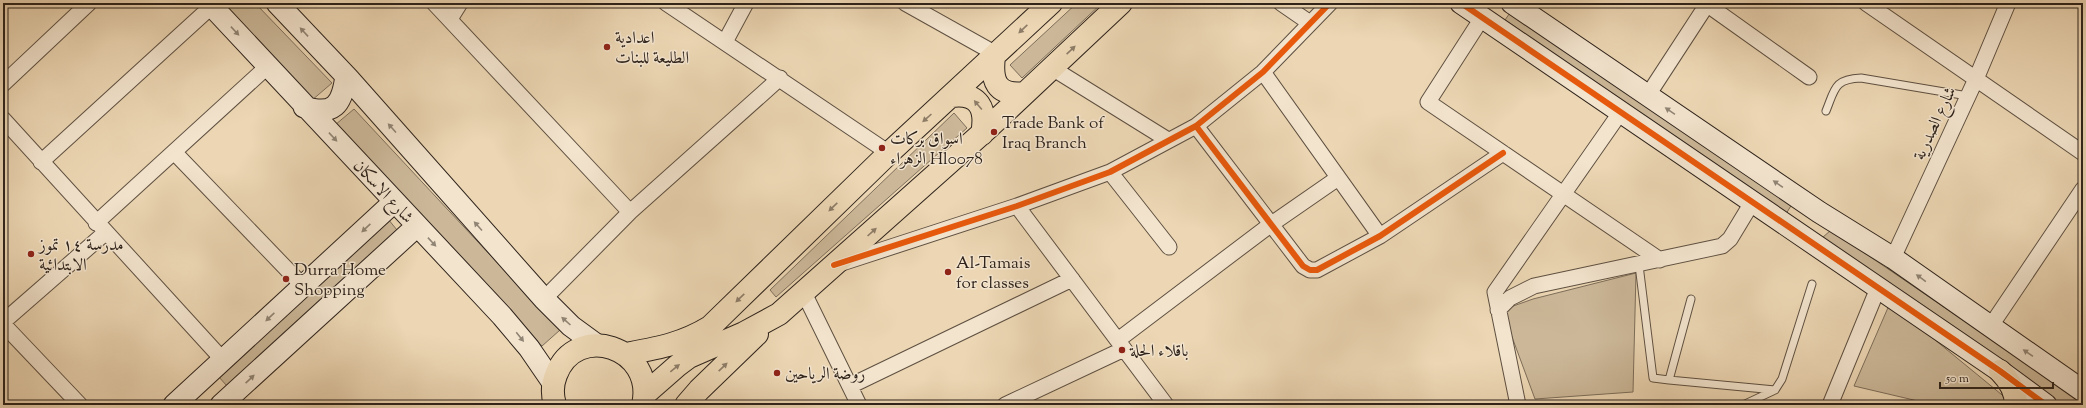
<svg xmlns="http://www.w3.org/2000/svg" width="2086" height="408" viewBox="0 0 2086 408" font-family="'Sorts Mill Goudy',Amiri,serif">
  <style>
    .green { fill: #ccb899; stroke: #7d6e5a }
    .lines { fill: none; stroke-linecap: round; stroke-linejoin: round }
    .lane-casing { stroke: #5e5041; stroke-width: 9 }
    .street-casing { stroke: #5e5041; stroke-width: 17 }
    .secondary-casing { stroke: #2e231b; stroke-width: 23 }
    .primary-casing { stroke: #2e231b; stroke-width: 24 }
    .lane { stroke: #f3e4ce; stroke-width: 7 }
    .street { stroke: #f3e4ce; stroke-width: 15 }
    .secondary { stroke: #f3e4ce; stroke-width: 21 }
    .primary { stroke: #ecd6b3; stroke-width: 22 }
    .cycleway-casing { stroke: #f3e4ce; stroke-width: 8 }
    .cycleway { stroke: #e8590c; stroke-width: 6 }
    .oneway { fill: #8d7c67 }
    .oneway2 { fill: #908474 }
    .poi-dot { fill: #8f2418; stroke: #f3e4ce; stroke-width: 1.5 }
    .labels { text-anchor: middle; stroke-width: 3; stroke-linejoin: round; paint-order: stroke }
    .poi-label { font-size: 17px; fill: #2e231b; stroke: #f3e4ce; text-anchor: start }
    .street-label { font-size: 17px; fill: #2e231b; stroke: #f3e4ce }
  </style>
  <rect width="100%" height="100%" fill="#ecd6b3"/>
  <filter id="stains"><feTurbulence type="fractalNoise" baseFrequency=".005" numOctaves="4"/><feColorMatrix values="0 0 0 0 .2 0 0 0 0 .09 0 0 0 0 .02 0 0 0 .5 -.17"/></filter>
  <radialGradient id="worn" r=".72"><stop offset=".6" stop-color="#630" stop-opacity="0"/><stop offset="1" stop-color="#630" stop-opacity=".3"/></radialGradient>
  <path class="green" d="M220 3H255L332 83 311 101Z
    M1077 3H1102L1022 78 1010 65Z
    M1514 7 1792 204 1786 214 1505 20Z
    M354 109 560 330 542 346 335 125Z
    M954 113 967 128 776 297 770 290Z
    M388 219 397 230 227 386 218 376Z
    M1831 230 2083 402V405H2061L1822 238Z
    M1636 273 1633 392 1535 399 1502 310 1533 299Z
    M1890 303 2007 399 2005 405H1935L1854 386Z"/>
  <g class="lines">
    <g class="lane-casing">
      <path id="lane" d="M1826 111C1835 89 1834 79 1861 78L1968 96
        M1639 265 1653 378 1669 380
        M1691 299 1669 380 1775 390
        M1743 405 1775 390 1782 379 1812 284"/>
    </g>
    <g class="street-casing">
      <path id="street" d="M434 3 630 212
        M666 3 889 153
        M905 3 996 54
        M1281 3 1310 23
        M1705 3 1809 77
        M1866 3 2083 153
        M1482 18 1428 102 1660 260
        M450 19 460 3
        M725 42 746 3
        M1052 68 1168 140
        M1263 72 1380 236
        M3 84 89 3
        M1648 95 1708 3
        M3 119 223 360
        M1196 126 1303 266 1310 270H1317L1380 236 1503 153
        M174 152 303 286
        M41 162 212 6
        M1110 172 1169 247
        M1017 206 1166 405
        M96 223 268 66
        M1893 258 1976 79 2008 3
        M842 263 1017 206 1110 172 1196 126 1263 72 1330 3
        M803 291 859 405
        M544 299 630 212 780 78
        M1498 310 1510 298 1534 286 1722 246 1730 239 1753 201
        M3 322 105 233
        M3 324 80 405
        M1990 327 2083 189
        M1118 340 1270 225 1338 178
        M850 386 1072 279
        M1005 405 1124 349
        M1518 405 1495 292 1620 113
        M1830 405 1878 288"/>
    </g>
    <g class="secondary-casing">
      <path id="secondary" d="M209 3 502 316 529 348 553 383
        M277 3 348 78 544 299 571 326 597 345
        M1461 3 2000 371 2046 405
        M1512 3 1819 212 1893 258 2083 391
        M304 107C334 116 342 105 346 76
        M174 405 394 202
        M221 405 417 226"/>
    </g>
    <g class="primary-casing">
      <path id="primary" d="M994 56C991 81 996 96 1025 93
        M951 96C979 92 987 109 982 134
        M626 354C658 348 682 344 710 327L889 153 1051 3
        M2000 371C2010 381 2016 391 2016 405
        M645 394 677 366 689 357 744 333 779 314 988 128 1121 3
        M555 405C552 395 552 385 556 375 576 321 656 347 643 405
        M686 405 699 390 757 334"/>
    </g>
    <use href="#lane" class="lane"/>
    <use href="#street" class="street"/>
    <use href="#secondary" class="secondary"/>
    <use href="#primary" class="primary"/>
    <g class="cycleway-casing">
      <path id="cycleway" d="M1461 3 2000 371 2046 405
        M1196 126 1303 266 1310 270H1317L1380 236 1503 153
        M834 265 1017 206 1110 172 1196 126 1263 72 1330 3"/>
    </g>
    <use href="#cycleway" class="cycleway"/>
  </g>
  <defs><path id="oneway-solid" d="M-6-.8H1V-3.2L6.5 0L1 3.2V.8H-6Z"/></defs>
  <g class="oneway">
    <use href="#oneway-solid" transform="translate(1023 29) rotate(137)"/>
    <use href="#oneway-solid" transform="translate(1071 50) rotate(-43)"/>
    <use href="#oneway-solid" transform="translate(978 105) rotate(-130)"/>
    <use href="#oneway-solid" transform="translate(927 118) rotate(138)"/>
    <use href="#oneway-solid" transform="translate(833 207) rotate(136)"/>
    <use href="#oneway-solid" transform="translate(872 232) rotate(-42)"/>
    <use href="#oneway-solid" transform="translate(740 298) rotate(136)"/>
    <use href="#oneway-solid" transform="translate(723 367) rotate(-44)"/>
    <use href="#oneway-solid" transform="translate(675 368) rotate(-39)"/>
  </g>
  <g class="oneway2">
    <use href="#oneway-solid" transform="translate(235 31) rotate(47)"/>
    <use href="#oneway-solid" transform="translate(304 32) rotate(-133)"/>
    <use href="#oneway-solid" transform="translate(1670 111) rotate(-146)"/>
    <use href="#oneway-solid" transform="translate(392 128) rotate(-132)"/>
    <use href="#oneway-solid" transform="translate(333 137) rotate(47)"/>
    <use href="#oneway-solid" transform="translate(1778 184) rotate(-146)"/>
    <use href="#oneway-solid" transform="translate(478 226) rotate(-132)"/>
    <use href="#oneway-solid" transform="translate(366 228) rotate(137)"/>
    <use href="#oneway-solid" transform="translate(432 242) rotate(47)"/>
    <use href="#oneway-solid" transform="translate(1921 278) rotate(-144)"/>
    <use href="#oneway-solid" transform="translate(270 317) rotate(137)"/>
    <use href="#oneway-solid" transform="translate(566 321) rotate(-138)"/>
    <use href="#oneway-solid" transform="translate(520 337) rotate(51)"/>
    <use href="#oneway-solid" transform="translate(2028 353) rotate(-146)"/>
    <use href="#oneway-solid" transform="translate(250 379) rotate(-43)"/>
  </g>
  <g class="poi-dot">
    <circle cx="607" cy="47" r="4"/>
    <circle cx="994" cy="132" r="4"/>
    <circle cx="882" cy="148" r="4"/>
    <circle cx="31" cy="254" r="4"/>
    <circle cx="948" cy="272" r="4"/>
    <circle cx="286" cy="279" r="4"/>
    <circle cx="1122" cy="350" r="4"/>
    <circle cx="777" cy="373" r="4"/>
  </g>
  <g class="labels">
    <g class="poi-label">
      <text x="615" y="43">اعدادية<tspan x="615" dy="20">الطليعة للبنات</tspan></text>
      <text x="1002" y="128">Trade Bank of<tspan x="1002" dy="20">Iraq Branch</tspan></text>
      <text x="890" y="144">اسواق بركات<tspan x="890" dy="20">الزهراء Hl0078</tspan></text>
      <text x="39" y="250">مدرسة ١٤ تموز<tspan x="39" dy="20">الابتدائية</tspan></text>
      <text x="956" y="268">Al-Tamais<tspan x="956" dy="20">for classes</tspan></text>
      <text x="294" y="275">Durra Home<tspan x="294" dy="20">Shopping</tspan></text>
      <text x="1130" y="356">باقلاء الحلة</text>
      <text x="785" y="379">روضة الرياحين</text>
    </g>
    <g class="street-label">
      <text transform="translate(1934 123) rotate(-65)" y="6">شارع الصدرية</text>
      <text transform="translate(384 191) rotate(47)" y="6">شارع الاسكان</text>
    </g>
  </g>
  <rect width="2086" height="408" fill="none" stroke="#ecd6b3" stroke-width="16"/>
  <rect x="4" y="4" width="2078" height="400" fill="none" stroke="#2e231b" stroke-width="2"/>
  <rect x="8" y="8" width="2070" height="392" fill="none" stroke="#2e231b"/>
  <path d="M1940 382v6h113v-6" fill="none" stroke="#2e231b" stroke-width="2"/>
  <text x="1946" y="382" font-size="12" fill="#2e231b" stroke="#f3e4ce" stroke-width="3" paint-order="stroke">50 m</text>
  <rect width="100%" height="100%" filter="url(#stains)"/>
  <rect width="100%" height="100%" fill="url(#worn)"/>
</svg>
